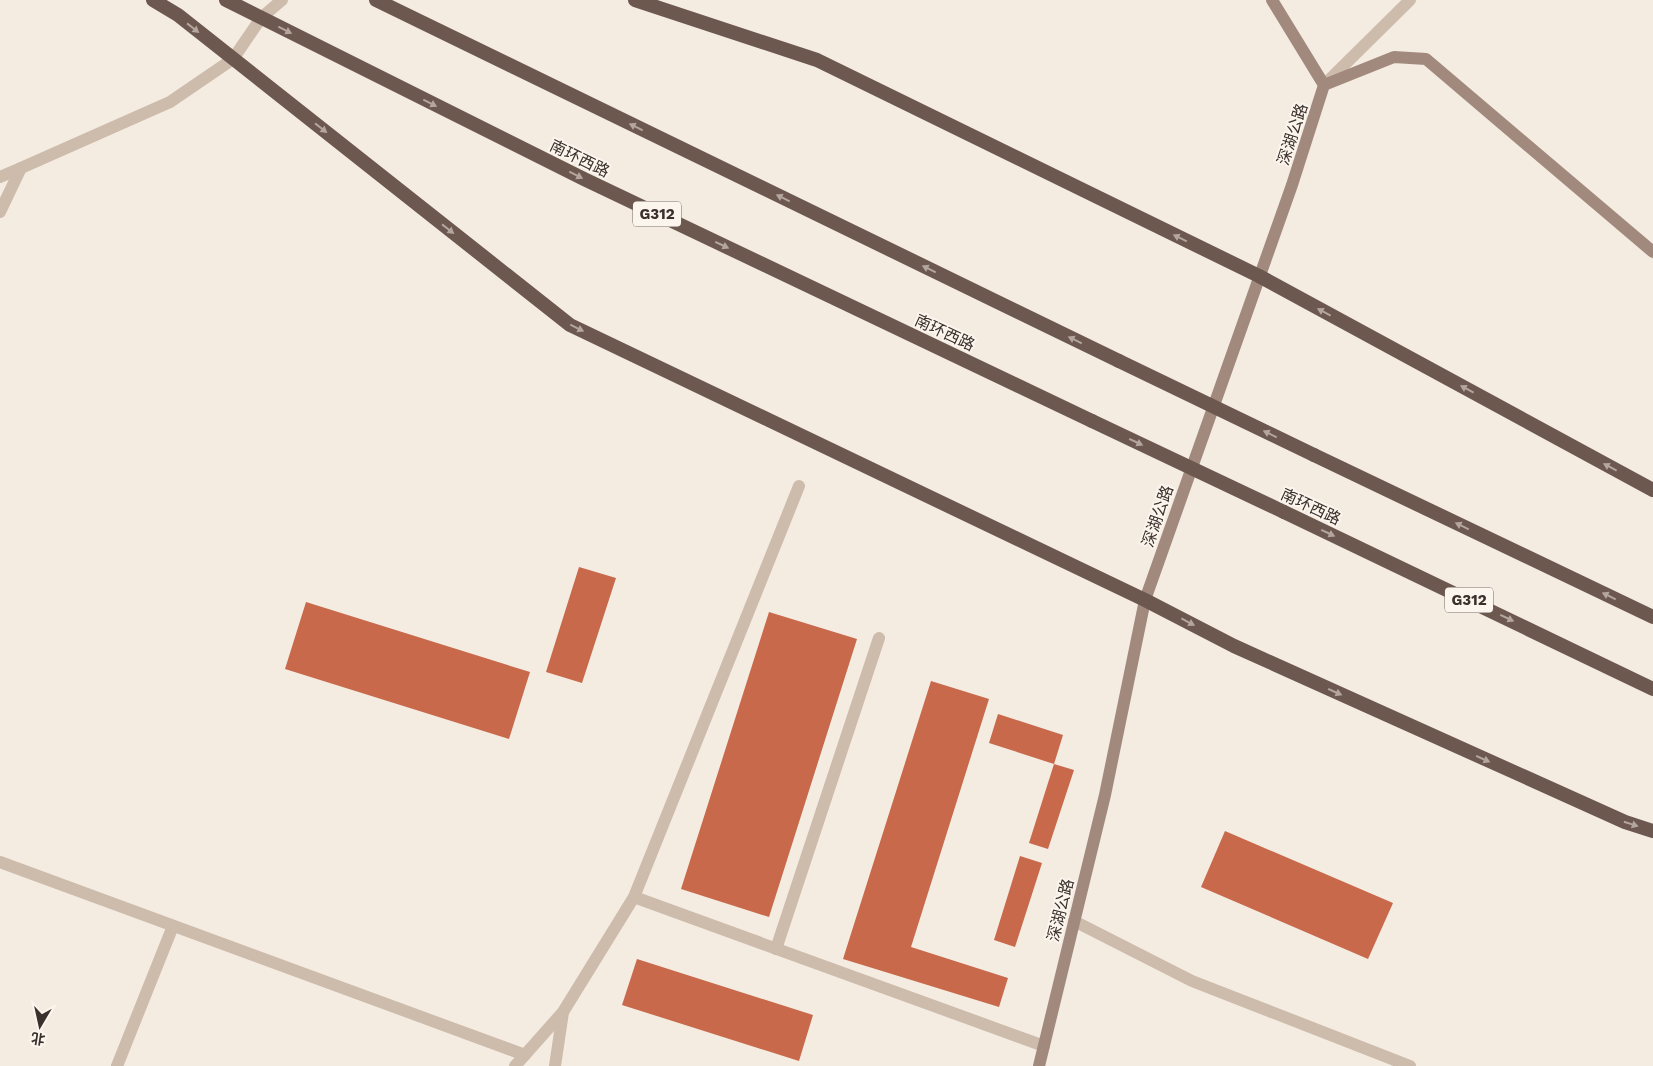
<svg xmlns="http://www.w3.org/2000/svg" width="1653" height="1066" viewBox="0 0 1653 1066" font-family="'Work Sans','Noto Sans SC',sans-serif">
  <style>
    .building { fill: #c8694b }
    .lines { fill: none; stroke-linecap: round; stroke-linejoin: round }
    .service { stroke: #cdbbac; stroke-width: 12 }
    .minor { stroke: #cdbbac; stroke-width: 12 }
    .secondary { stroke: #a18a7d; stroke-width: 12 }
    .trunk { stroke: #6c584f; stroke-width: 14 }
    .trunk-bridge { stroke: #6c584f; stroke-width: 14 }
    .oneway { fill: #b4a69e }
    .labels { text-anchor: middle; stroke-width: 4; stroke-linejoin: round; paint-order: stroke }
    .shield { fill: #fbf5ee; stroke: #756b66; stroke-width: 1 }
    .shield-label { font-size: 15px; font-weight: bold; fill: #3b302b }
    .street-label { font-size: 16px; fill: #3b302b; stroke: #fbf5ee }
  </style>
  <rect width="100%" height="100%" fill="#f4ebe1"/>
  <path class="building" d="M579 567 616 578 582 683 546 672Z
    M306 602 530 672 509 739 285 669Z
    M769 612 857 639 769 917 681 889Z
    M931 681 989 699 911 947 1008 978 999 1007 843 959Z
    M998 714 1063 735 1054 764 989 743Z
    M1054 764 1074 770 1048 849 1029 843Z
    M1225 831 1393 903 1368 959 1201 887Z
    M1020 856 1042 863 1015 947 994 940Z
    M637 959 813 1015 799 1061 622 1005Z"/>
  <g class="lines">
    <path class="service" d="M233 59 261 18 282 0
      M0 177 21 168
      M0 862 525 1055
      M776 949 879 638
      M117 1066 173 926
      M555 1066 563 1012"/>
    <path class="minor" d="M1324 85 1410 0
      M0 212 21 168 170 102 233 59
      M634 897 1044 1046
      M1074 921 1192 981 1410 1066
      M515 1066 563 1012 634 897 799 486"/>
    <path class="secondary" d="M1324 85 1394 57 1426 59 1653 252
      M1039 1066 1105 795 1145 600 1292 185 1324 85 1272 0"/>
    <path class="trunk" d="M153 0 178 15 570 325 1145 600 1234 646 1625 822 1653 831
      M226 0 584 179 1092 421
      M376 0 1119 361
      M635 0 817 60 1259 276 1653 490
      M1314 455 1653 617
      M1284 512 1653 689"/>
    <path class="trunk-bridge" d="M1119 361 1314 455
      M1092 421 1284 512"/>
  </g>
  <defs><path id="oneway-solid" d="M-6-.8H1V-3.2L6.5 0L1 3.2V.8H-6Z" transform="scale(1.25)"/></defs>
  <g class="oneway">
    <use href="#oneway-solid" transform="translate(193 28) rotate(38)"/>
    <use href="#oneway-solid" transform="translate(285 30) rotate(27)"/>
    <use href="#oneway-solid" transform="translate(430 103) rotate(27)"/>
    <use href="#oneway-solid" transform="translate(636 127) rotate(-154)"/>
    <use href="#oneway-solid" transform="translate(321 128) rotate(38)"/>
    <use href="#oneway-solid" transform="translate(576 175) rotate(27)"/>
    <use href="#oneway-solid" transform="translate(783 198) rotate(-154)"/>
    <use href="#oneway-solid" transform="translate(448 229) rotate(38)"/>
    <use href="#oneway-solid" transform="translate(1180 238) rotate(-154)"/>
    <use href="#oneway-solid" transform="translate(722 245) rotate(25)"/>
    <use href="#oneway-solid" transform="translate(929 269) rotate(-154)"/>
    <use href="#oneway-solid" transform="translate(1324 312) rotate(-152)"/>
    <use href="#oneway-solid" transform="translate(577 328) rotate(26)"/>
    <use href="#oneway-solid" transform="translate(1075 340) rotate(-154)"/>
    <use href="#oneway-solid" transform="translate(1467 389) rotate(-152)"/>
    <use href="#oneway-solid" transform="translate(1270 434) rotate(-154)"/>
    <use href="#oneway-solid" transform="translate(1136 442) rotate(25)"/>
    <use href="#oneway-solid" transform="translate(1610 467) rotate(-152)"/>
    <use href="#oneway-solid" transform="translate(1462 526) rotate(-154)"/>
    <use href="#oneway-solid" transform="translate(1328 533) rotate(25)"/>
    <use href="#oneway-solid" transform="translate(1609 596) rotate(-154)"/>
    <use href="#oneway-solid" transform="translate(1507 618) rotate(25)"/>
    <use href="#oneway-solid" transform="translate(1188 622) rotate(28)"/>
    <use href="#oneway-solid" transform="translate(1335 692) rotate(24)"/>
    <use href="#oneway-solid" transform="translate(1483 759) rotate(24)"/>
    <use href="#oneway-solid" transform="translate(1631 824) rotate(18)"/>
  </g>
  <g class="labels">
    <g class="shield">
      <rect x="633" y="201.5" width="48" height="25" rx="4"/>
      <rect x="1445" y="587.5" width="48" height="25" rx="4"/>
    </g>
    <g class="shield-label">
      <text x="657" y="219">G312</text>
      <text x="1469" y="605">G312</text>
    </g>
    <g class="street-label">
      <text transform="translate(1292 134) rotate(-72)" y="6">深湖公路</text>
      <text transform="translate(580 158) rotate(26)" y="6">南环西路</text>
      <text transform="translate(945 332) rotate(25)" y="6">南环西路</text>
      <text transform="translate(1311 506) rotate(25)" y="6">南环西路</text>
      <text transform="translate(1157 516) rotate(-71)" y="6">深湖公路</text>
      <text transform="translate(1060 910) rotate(-76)" y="6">深湖公路</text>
    </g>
  </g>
  <g transform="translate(40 1026) rotate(189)" stroke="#fbf5ee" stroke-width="4" paint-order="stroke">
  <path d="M0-4L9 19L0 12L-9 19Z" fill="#3b302b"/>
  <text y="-8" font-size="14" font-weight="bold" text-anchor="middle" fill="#3b302b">北</text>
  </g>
</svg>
